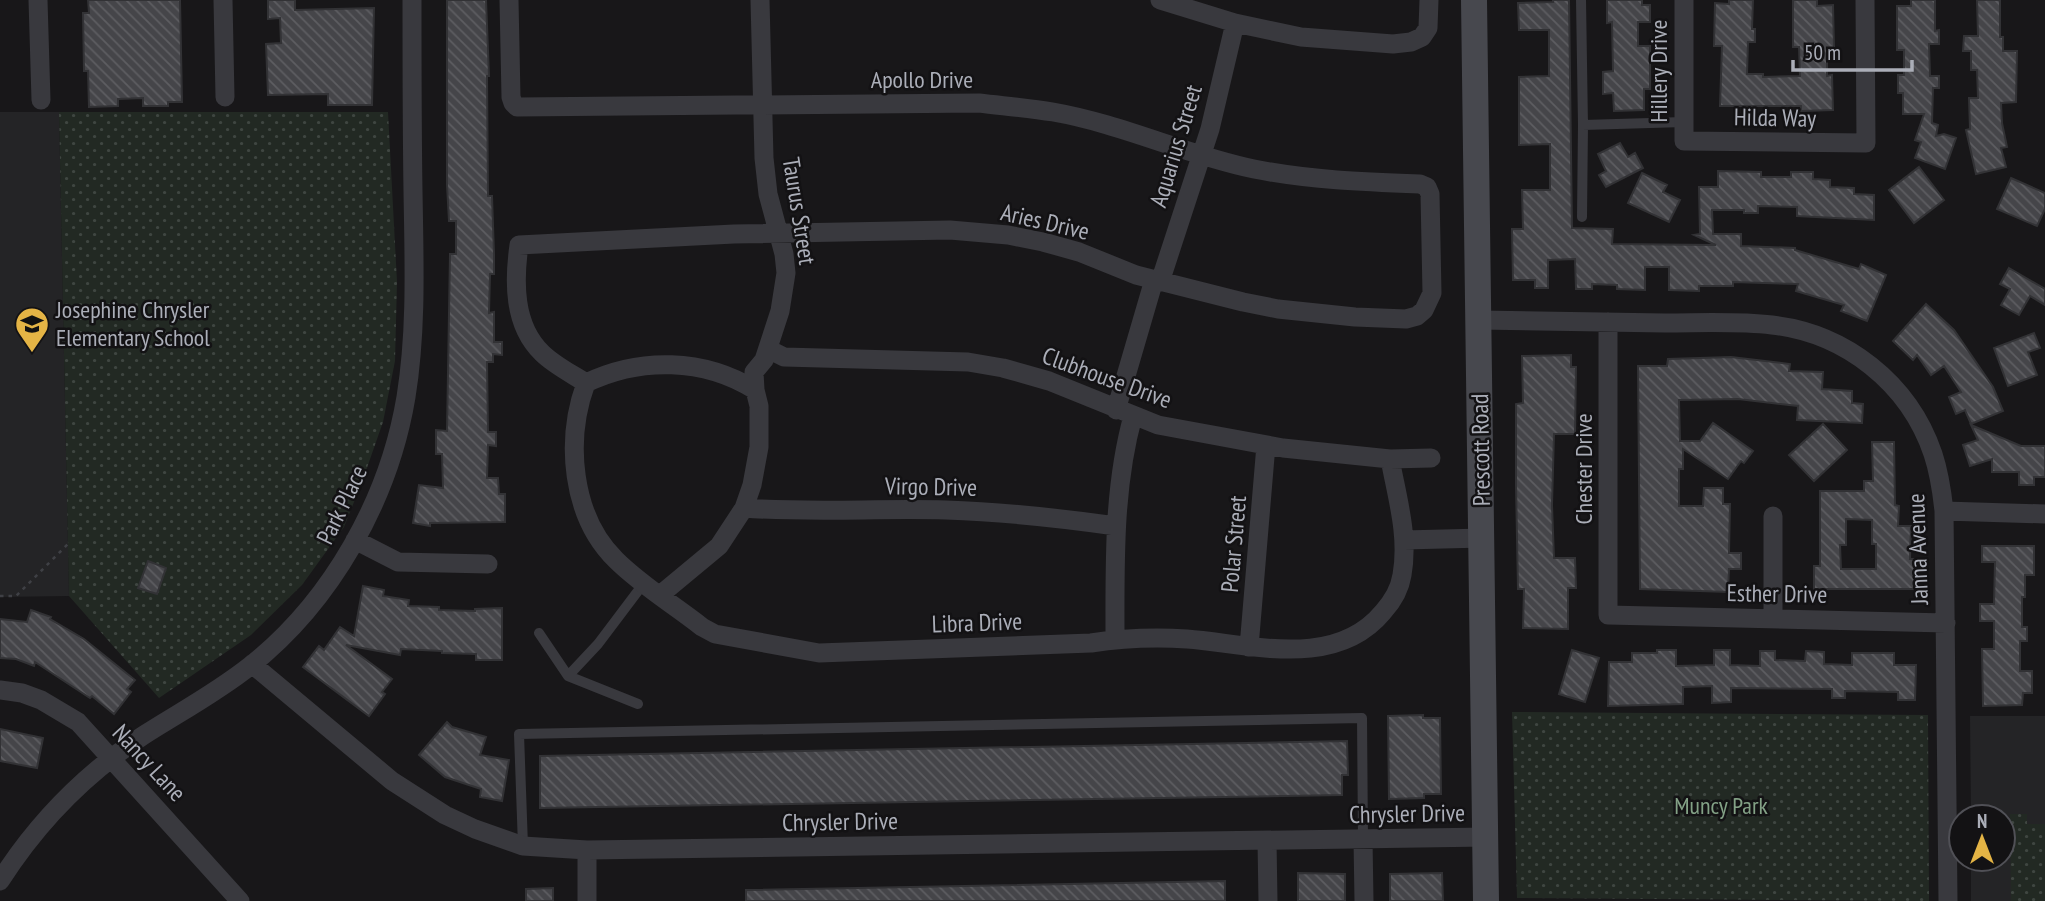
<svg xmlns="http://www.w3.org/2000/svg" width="2045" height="901" viewBox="0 0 2045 901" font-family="'PT Sans Narrow',sans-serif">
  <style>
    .built { fill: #242426 }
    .grass { fill: url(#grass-dots) }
    .building { fill: url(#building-back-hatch); stroke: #323235; stroke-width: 2; fill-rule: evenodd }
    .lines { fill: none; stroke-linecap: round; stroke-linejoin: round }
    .path { stroke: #3f4045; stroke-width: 2.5; stroke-dasharray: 3.5 5; stroke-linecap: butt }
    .lane { stroke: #39393e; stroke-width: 10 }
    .street { stroke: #39393e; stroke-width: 19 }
    .secondary { stroke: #47484e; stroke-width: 26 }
    .labels { text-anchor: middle; stroke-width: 5; stroke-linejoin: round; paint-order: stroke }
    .street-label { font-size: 24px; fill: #abaeb8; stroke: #131214 }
    .poi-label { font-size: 24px; fill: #abaeb8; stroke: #131214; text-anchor: start }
    .park-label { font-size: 24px; fill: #83a186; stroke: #131214 }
  </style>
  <defs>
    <pattern id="grass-dots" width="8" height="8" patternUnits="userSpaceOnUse" patternTransform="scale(1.75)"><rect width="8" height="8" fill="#222923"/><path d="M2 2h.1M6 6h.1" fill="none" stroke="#3f4641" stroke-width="1.8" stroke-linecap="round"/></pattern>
    <pattern id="building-back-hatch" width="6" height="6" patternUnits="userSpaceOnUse" patternTransform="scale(1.75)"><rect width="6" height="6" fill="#454549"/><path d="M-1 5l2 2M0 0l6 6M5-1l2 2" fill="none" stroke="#5d5d61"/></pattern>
  </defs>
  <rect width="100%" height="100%" fill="#181719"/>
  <path class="built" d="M0 112H59L69 596 0 597Z
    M1970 716H2045V901H1971V859H2003V817H1971Z"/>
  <path class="grass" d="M59 112H388L397 282 395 361 383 422 362 482 344 527 302 585 251 635 159 698 69 596Z
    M1512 712 1928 715 1929 901 1517 898Z
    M2010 814H2027V824H2045V901H2011Z"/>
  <path class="building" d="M88 0H180L182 102H168V106H143V98L118 99V106L89 107 88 71H84L83 13H89Z
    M268 0H295V10L374 8 372 105H328V94L268 95 266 44 281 43 280 18 268 19Z
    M447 0H486L489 76H487L488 196H492L494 254V274H490L489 313 494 312V342H502V355L493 354V362H487L488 432H496V446L488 445 487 478H498L499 494H505V522L430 523V526L413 523 419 485 443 488 442 454H436V430L447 431 450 254H456V221H449L447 185Z
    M1553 0H1569L1572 228 1613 229 1612 244 1716 245 1694 235 1700 234 1699 187H1718V171L1761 172V177H1791V172H1813V179L1830 180V187L1854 188V194L1874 195V220L1797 216V207L1758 206V213H1744V210H1712L1713 234H1741V246L1795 248V250L1859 269 1861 264 1886 275 1867 321 1841 311 1844 305 1796 291 1798 284 1733 282V286H1699V291L1669 290V267H1645V290L1617 289V285L1592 284V289H1576L1575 259 1548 260V288H1535V280H1513L1512 229H1523L1522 190H1550V144L1519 145V77L1549 76V30H1519L1518 3 1553 2Z
    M1607 0H1642V5H1650V22H1638V46H1650V89H1644V110L1614 111 1613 93 1603 94V72L1613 71 1612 22 1607 23Z
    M1729 0H1753L1752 29H1755V42H1748L1747 74H1763V77L1800 76 1799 47H1793V0H1817V6L1833 5 1834 48H1827V76L1832 75 1833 110 1801 111V106H1720L1722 46H1714L1715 3 1729 4Z
    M1911 0H1935V31L1939 30V44H1929L1930 76H1939V88H1933L1932 123 1938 125 1936 136 1944 134 1956 138 1945 169 1915 158 1921 142 1915 140 1924 114H1903V93H1898V75H1904V50H1897V6H1911Z
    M1977 0H2000V37H2003V51H2017L2016 102 2001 103 2002 123 2007 147 2001 148 2006 167 1976 174 1966 130 1970 129 1969 98H1978L1977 70H1971V51H1963L1964 36H1978Z
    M1620 143 1628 157 1635 153 1643 168 1606 187 1599 175 1606 171 1598 154Z
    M1919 167 1944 200 1914 223 1889 190Z
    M1642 173 1667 185 1663 192 1680 200 1669 222 1628 203Z
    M2011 178 2045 193V209L2037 226 1997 209Z
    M2009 268 2045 289V305L2030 296 2019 315 2001 305 2010 289 2000 284Z
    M1926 304 1954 330 1993 387 2003 411 1971 424 1965 410 1956 414 1949 397 1961 392 1944 366 1931 375 1917 355 1913 360 1893 341Z
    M2034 333 2040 348 2028 352 2037 375 2008 386 1994 348Z
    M1571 355V367H1576L1575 434H1554L1552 505 1554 558H1575L1576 588H1568V629L1523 628 1524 589H1518L1516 486V404L1523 403 1522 356Z
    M1731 357 1790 364 1789 371 1823 372 1822 389 1852 391V403L1863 404 1862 423 1797 420 1798 406 1738 399 1679 400 1680 441H1700L1713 423 1753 451 1744 463 1741 461 1728 479 1683 449V469H1679V506H1703L1704 488H1723V504H1730L1729 553H1741V569H1729L1728 592 1640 589 1638 366H1667L1668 359Z
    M1823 424 1847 450 1814 481 1789 455Z
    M1971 425 2021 446H2045V477H2034V485H2019V472H1992V459L1970 466 1963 445 1978 440Z
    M1872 442H1894L1895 505 1899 506 1898 526H1911L1910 559H1915V589H1814V566H1820V491H1864V481H1873ZM1846 519 1872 520V544H1876V569H1841L1840 545H1846Z
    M1982 546H2034V575H2025V597H2022V627H2027V641H2020V671H2032V693H2023L2022 705 1983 706 1982 649H1994V621H1980V604H1994L1995 562H1982Z
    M148 561 166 568 157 594 138 588Z
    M363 586 384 590 383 596 409 600 408 606 439 607V610L475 611V609L502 608V660H476V654L442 653V651L401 649 400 655 346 645 392 679 382 692 385 694 369 716 303 667 319 646 324 650 340 627 354 636Z
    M31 610 51 617 50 619 84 639 135 680 127 689 131 692 114 714 92 696 90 698 35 662 34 666 16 659 0 658V619L27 622Z
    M1572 650 1599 658 1585 702 1559 694Z
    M1657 650H1676V666L1714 665V650H1730V665L1760 666V651H1775V660L1805 661 1806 651 1824 652V664L1852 665V653H1894V665H1916L1915 700H1898V692L1845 691V698H1832V689L1731 688V702L1712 703V686L1683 687V704L1608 706 1609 662H1632V653H1657Z
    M1423 715V718H1440L1441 794H1424V798L1389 799 1388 716Z
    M447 722 452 727 486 737 480 755 509 760 502 801 480 797 481 789 445 777 419 755Z
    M0 729 43 738 37 768 0 761Z
    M1347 741 1348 775H1342V795L540 808V756Z
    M1298 873 1345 874V901H1298Z
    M1442 873 1443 901H1390V874Z
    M1225 881V901H746V890Z
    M553 888V901H526V889Z"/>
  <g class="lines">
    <path class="path" d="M0 596H16L69 543"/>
    <path class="lane" d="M1581 0 1583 125 1684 122
      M1582 217 1583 125
      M539 633 568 676 598 644 644 583
      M568 676 638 704
      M523 846 519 734 1362 718 1363 839"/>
    <path class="street" d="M38 0 41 100
      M223 0 225 97
      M509 0 511 97 513 103 517 107 979 103C1004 106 1029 108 1053 112 1122 124 1186 155 1254 169 1309 180 1364 182 1420 184L1427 187 1430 194 1432 293 1424 310 1417 316 1406 319 1355 317 1278 309 1243 302 1136 275 1079 252 1043 242 1008 235 950 230 734 234 519 245C514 281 513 325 542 353 554 365 572 374 586 383 640 357 704 358 755 390
      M1160 0 1235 23 1301 37 1393 44 1411 42 1422 37 1428 28 1429 0
      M1684 0V141L1866 143 1865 0
      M1160 282 1210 129 1235 23
      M1479 320C1541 321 1603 322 1665 323 1700 323 1737 321 1772 325 1845 333 1909 383 1933 454 1939 472 1942 492 1944 511L1948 901
      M1608 322V615L1946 623
      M768 349 784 357 968 362 1003 368 1049 381 1158 425 1283 448 1390 459 1431 458
      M586 383C565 440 571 516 616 560 641 585 674 605 702 627L715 634 819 653 1091 643C1124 638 1154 637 1187 639 1251 644 1335 670 1383 612 1392 602 1400 588 1402 575 1409 536 1397 497 1390 459
      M1116 410 1154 280
      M744 508C811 513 879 508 946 510 1004 512 1060 518 1116 526
      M1944 511 2045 514
      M1773 516V618
      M355 540 398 562 488 564
      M1404 540 1483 538
      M660 595 719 546 744 508 752 485 759 447V406L755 390 754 372 764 360 780 311 786 273 784 254 768 194 764 158 760 0
      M1115 639C1115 565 1113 488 1133 416
      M1249 647 1266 445
      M252 664 392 781 445 815 475 829 523 846 587 850 1487 837
      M0 690 22 693 41 700 78 722 240 901
      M1363 839 1364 901
      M1267 841 1268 901
      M0 881C37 823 86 773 144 735 180 712 216 693 250 666 332 601 389 499 406 397 417 329 414 259 413 191 412 127 412 64 412 0
      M587 901V850"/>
    <path class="secondary" d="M1474 0 1486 901"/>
  </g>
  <defs>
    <g id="school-pin" transform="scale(1.75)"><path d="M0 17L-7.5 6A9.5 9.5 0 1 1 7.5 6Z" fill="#e4b445" stroke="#131214"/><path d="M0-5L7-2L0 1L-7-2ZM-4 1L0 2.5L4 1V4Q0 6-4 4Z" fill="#111"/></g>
  </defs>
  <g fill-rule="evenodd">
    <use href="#school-pin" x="32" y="324"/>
  </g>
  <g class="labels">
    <g class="street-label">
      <text transform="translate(1659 71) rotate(-90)" y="8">Hillery Drive</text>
      <text x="922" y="88">Apollo Drive</text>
      <text transform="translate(1775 118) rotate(1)" y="8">Hilda Way</text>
      <text transform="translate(1176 146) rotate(-73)" y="8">Aquarius Street</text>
      <text transform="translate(799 211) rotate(81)" y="8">Taurus Street</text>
      <text transform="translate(1045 222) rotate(13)" y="8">Aries Drive</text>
      <text transform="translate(1107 378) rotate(20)" y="8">Clubhouse Drive</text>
      <text transform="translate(1481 450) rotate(-91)" y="8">Prescott Road</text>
      <text transform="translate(1584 469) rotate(-90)" y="8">Chester Drive</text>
      <text transform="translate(931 487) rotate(1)" y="8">Virgo Drive</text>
      <text transform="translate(342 505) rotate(-64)" y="8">Park Place</text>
      <text transform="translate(1234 544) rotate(-85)" y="8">Polar Street</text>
      <text transform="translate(1918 549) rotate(-92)" y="8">Janna Avenue</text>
      <text transform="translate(1777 594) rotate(1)" y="8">Esther Drive</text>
      <text transform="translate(977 623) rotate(-2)" y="8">Libra Drive</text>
      <text transform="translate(149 763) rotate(47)" y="8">Nancy Lane</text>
      <text transform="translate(1407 814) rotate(-1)" y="8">Chrysler Drive</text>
      <text transform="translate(840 822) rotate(-1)" y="8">Chrysler Drive</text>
    </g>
    <g class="poi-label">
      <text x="56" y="318">Josephine Chrysler<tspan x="56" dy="28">Elementary School</tspan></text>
    </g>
    <g class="park-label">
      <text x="1721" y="814">Muncy Park</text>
    </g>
  </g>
  <g transform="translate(1982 838)"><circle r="33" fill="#131214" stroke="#505056" stroke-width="2"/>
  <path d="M0-5L12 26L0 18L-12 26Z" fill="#e4b445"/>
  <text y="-10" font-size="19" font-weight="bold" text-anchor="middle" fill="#abaeb8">N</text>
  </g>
  <path d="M1793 60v10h119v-10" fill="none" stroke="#abaeb8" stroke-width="3.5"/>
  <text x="1804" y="60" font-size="21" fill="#abaeb8" stroke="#131214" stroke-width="5" paint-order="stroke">50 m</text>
</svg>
